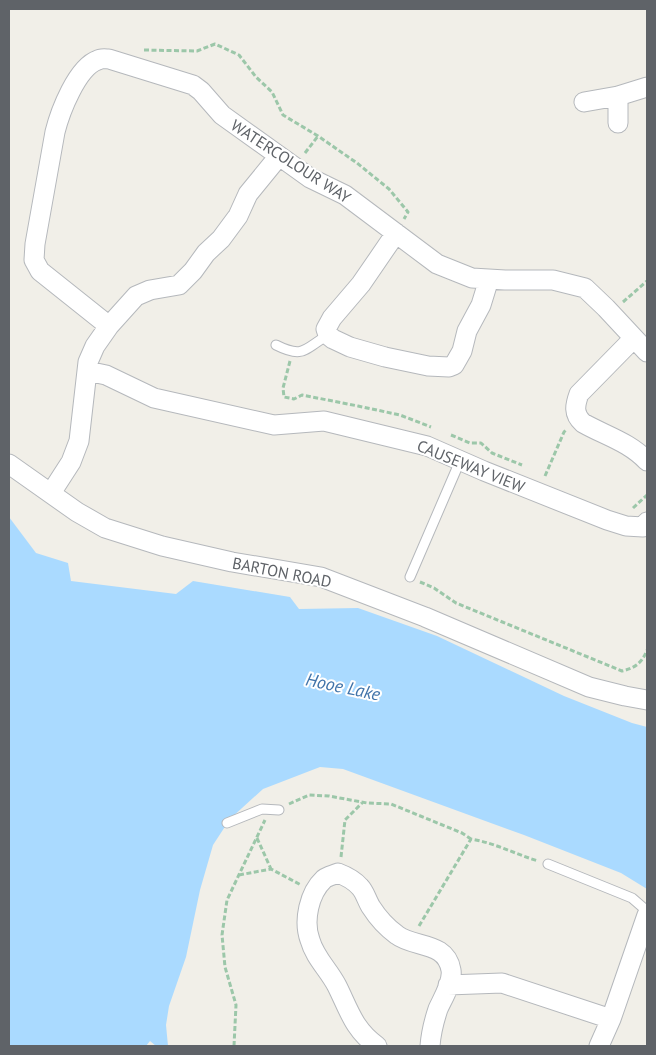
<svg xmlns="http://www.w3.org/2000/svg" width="656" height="1055" viewBox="0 0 656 1055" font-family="'PT Sans',sans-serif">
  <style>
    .water { fill: #aadaff }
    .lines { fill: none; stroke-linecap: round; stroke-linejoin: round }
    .service-casing { stroke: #b5b8bc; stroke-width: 11 }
    .minor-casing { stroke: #b5b8bc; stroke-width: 21 }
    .path { stroke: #9cc7a9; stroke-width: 3; stroke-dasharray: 5 2.5; stroke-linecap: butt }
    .service { stroke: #fff; stroke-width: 9 }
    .minor { stroke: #fff; stroke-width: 19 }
    .labels { text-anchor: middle; stroke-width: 4; stroke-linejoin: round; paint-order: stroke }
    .street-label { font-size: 16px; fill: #5f6368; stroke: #fff }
    .water-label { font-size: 18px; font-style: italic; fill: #4174aa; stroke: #fff }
  </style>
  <rect width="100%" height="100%" fill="#f1efe8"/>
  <path class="water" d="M9 517 36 553 68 563 71 581 176 594 193 581 290 597 299 609 358 608 437 636 564 696 632 723 647 727V889L621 873 524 835 343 769 320 767 263 789 230 819 213 845 200 890 186 957 169 1006 166 1025 168 1046H156L150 1041 146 1046H9Z"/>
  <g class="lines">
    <g class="service-casing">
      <path id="service" d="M276 345C304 359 304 349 328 335
        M410 577 460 461
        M227 823 262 809 279 810
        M548 864 632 898 647 911"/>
    </g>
    <g class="minor-casing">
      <path id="minor" d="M584 102 618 96 647 87
        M618 123V96
        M396 233 361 284 332 318 326 329 328 335 333 339 350 347 385 357 428 366 449 367 454 365 462 351 467 331 481 305 489 279
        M109 326 40 271 34 260 35 244 55 132C60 112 77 67 98 60 101 58 106 59 109 59L193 85 201 91 222 115 310 178 345 195 437 264 472 278 505 280H553L585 288 606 308 647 352
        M634 338 579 394C575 405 573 414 583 423 606 436 629 442 647 461
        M87 371 106 375 154 398 274 425 324 421 427 446 484 471 607 520 626 526 643 527 647 522
        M9 464 77 512 105 528 162 546 232 562 321 577 425 617 589 687 625 696 647 700
        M51 493 71 462 79 441 88 362 95 346 109 326 136 296 150 290 179 285 193 271 206 253 221 239 238 216 248 194 279 156
        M448 985 502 983 611 1019
        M377 1046C354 1030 349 1010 337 986 329 970 315 958 310 940 303 921 309 893 324 879 328 876 334 875 338 873 346 876 354 880 360 887 365 892 367 901 371 907 378 918 386 927 397 935 414 948 446 941 451 970 453 982 443 998 438 1009 434 1021 431 1033 430 1046
        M599 1046 611 1019 647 915"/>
    </g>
    <path class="path" d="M144 50 197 51 215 44 239 55 256 77 272 92 283 115 318 136 357 163 389 189 408 212 404 219
      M305 153 318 136
      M623 302 647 281
      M290 361 283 388 284 397 294 399 302 395 358 406 400 415 431 427
      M451 435 470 443H481L492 453 522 465
      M545 476 564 432 567 429
      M633 508 647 495
      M420 582 434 588 456 603 622 671C635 668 642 663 647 650
      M289 804 309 795 329 796 367 803 391 804 462 833 471 839
      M257 838 271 869
      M341 857 345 820 362 803
      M239 875 271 869 301 885
      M419 926 471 839C495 843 515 854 538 861
      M234 1046 236 1005 225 967 222 935 227 900 265 820"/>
    <use href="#service" class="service"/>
    <use href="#minor" class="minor"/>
  </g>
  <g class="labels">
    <g class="street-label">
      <text transform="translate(291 161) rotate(33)" y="6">WATERCOLOUR WAY</text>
      <text transform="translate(471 466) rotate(22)" y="6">CAUSEWAY VIEW</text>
      <text transform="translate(282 572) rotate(11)" y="6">BARTON ROAD</text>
    </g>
    <g class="water-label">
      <text transform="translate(343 687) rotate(12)" y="6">Hooe Lake</text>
    </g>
  </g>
  <rect width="656" height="1055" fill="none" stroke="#5f6368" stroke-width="20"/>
</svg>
